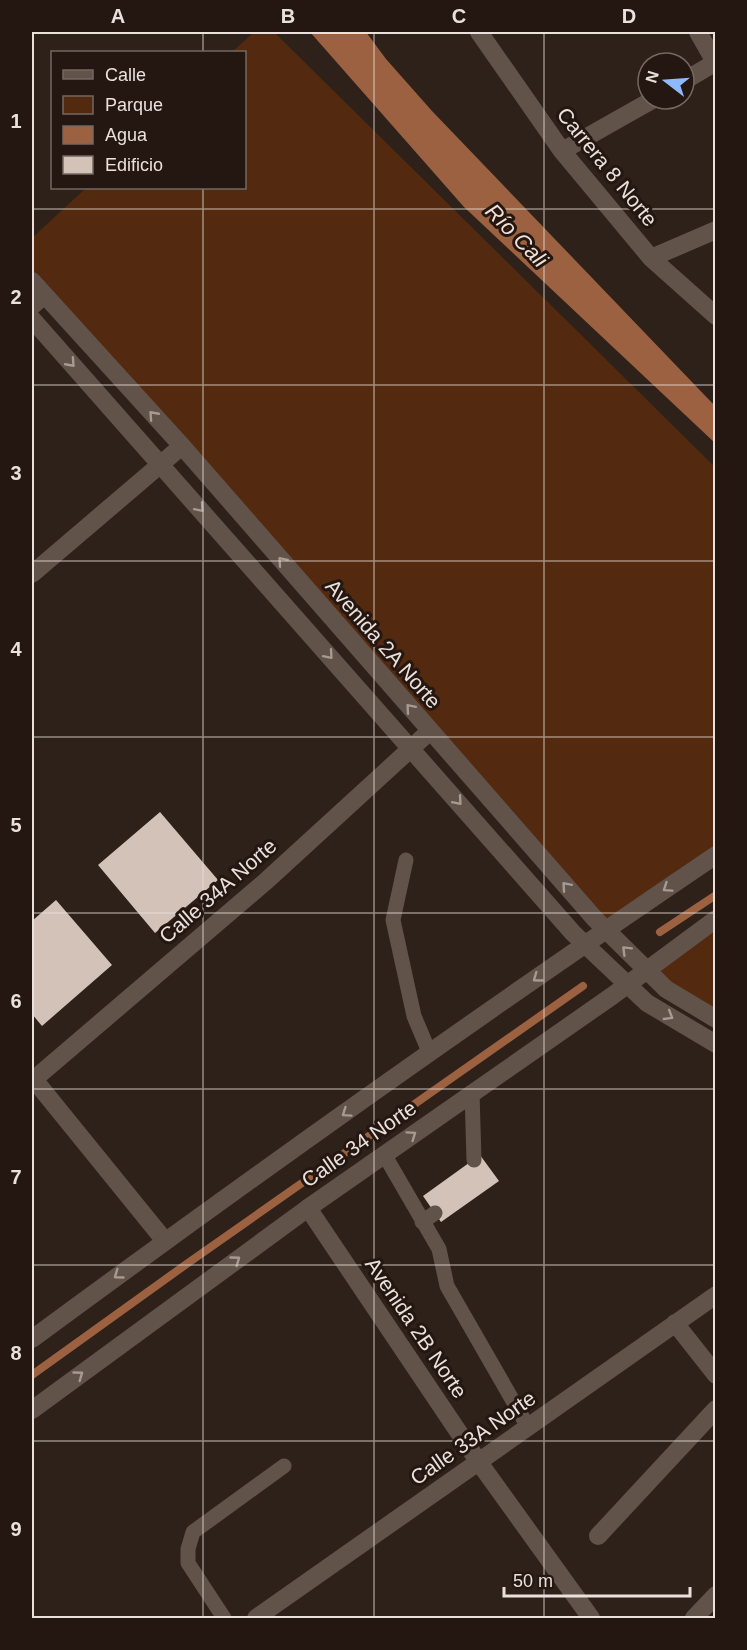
<svg xmlns="http://www.w3.org/2000/svg" width="747" height="1650" viewBox="0 0 747 1650" font-family="Arial,sans-serif">
  <style>
    .green { fill: #53290f }
    .water { fill: #9c6140 }
    .lines { fill: none; stroke-linecap: round; stroke-linejoin: round }
    .stream { stroke: #9c6140; stroke-width: 8 }
    .building { fill: #d3c2b8 }
    .lane { stroke: #61524a; stroke-width: 15 }
    .street { stroke: #61524a; stroke-width: 18 }
    .secondary { stroke: #61524a; stroke-width: 18 }
    .oneway { stroke: #a69a93 }
    .grid { fill: none; stroke: #eae1dc; stroke-width: 1.5; stroke-opacity: 0.55 }
    .labels { text-anchor: middle; stroke-width: 6; stroke-linejoin: round; paint-order: stroke }
    .street-label { font-size: 21px; fill: #eae1dc; stroke: #241711 }
    .water-label { font-size: 22px; font-style: italic; fill: #f2e0d6; stroke: #241711 }
    .neatline { fill: none; stroke: #eae1dc; stroke-width: 2 }
    .grid-label { font-size: 20px; text-anchor: middle; font-weight: bold; fill: #eae1dc }
  </style>
  <rect width="100%" height="100%" fill="#2e211a"/>
  <path class="green" d="M254 32H274L715 467V855L606 929 32 281V238L86 188H244V52H232Z
    M715 919V1019L646 970Z"/>
  <path class="water" d="M310 32H366L386 59 432 111 715 406V443L464 207Z"/>
  <g class="lines">
    <path class="stream" d="M660 932 716 895
      M32 1375 188 1263 583 986"/>
  </g>
  <path class="building" d="M160 812 218 880 155 933 98 865Z
    M56 900 112 965 42 1026 32 1014V921Z
    M480 1155 499 1181 441 1222 423 1196Z"/>
  <g class="lines">
    <path class="lane" d="M406 860 393 920 414 1016 430 1054
      M472 1092 474 1160
      M384 1154 439 1249 447 1286 528 1427
      M422 1222 435 1213
      M224 1618 188 1563V1549L193 1532 284 1466"/>
    <path class="street" d="M479 32 562 151 651 258 716 316
      M698 32 715 62
      M684 81 716 62
      M562 151 654 99
      M651 258 716 230
      M32 306 44 295
      M32 574 182 446
      M32 1077 165 1241
      M32 1081 265 882 430 731
      M308 1208 478 1461 591 1618
      M675 1323 716 1375
      M598 1536 716 1409
      M256 1618 716 1295
      M694 1618 716 1595"/>
    <path class="secondary" d="M32 281 182 446 595 919 666 989 716 1019
      M32 319 573 933 647 1003 716 1044
      M32 1339C256 1174 484 1012 716 855
      M32 1410 308 1208 612 996 716 919"/>
  </g>
  <defs><path id="oneway-chevron" d="M-2-3.5L2.5 0L-2 3.5" fill="none" stroke-width="1.6" stroke-linecap="round" stroke-linejoin="round" transform="scale(1.5)"/></defs>
  <g class="oneway">
    <use href="#oneway-chevron" transform="translate(71 363) rotate(48)"/>
    <use href="#oneway-chevron" transform="translate(153 415) rotate(-132)"/>
    <use href="#oneway-chevron" transform="translate(200 508) rotate(49)"/>
    <use href="#oneway-chevron" transform="translate(282 561) rotate(-131)"/>
    <use href="#oneway-chevron" transform="translate(329 655) rotate(49)"/>
    <use href="#oneway-chevron" transform="translate(410 708) rotate(-131)"/>
    <use href="#oneway-chevron" transform="translate(458 801) rotate(49)"/>
    <use href="#oneway-chevron" transform="translate(566 886) rotate(-131)"/>
    <use href="#oneway-chevron" transform="translate(667 888) rotate(146)"/>
    <use href="#oneway-chevron" transform="translate(626 950) rotate(-135)"/>
    <use href="#oneway-chevron" transform="translate(537 978) rotate(144)"/>
    <use href="#oneway-chevron" transform="translate(669 1016) rotate(31)"/>
    <use href="#oneway-chevron" transform="translate(346 1113) rotate(145)"/>
    <use href="#oneway-chevron" transform="translate(412 1135) rotate(-35)"/>
    <use href="#oneway-chevron" transform="translate(236 1260) rotate(-36)"/>
    <use href="#oneway-chevron" transform="translate(118 1275) rotate(144)"/>
    <use href="#oneway-chevron" transform="translate(79 1375) rotate(-36)"/>
  </g>
  <path class="grid" d="M203 32V52M374 32V1618M544 32V1618M203 188V1618M32 209H716M32 385H716M32 561H716M32 737H716M32 913H716M32 1089H716M32 1265H716M32 1441H716"/>
  <g class="labels">
    <g class="street-label">
      <text transform="translate(607 167) rotate(51)" y="7">Carrera 8 Norte</text>
      <text transform="translate(383 644) rotate(49)" y="7">Avenida 2A Norte</text>
      <text transform="translate(218 891) rotate(-41)" y="7">Calle 34A Norte</text>
      <text transform="translate(359 1144) rotate(-35)" y="7">Calle 34 Norte</text>
      <text transform="translate(416 1328) rotate(56)" y="7">Avenida 2B Norte</text>
      <text transform="translate(473 1438) rotate(-35)" y="7">Calle 33A Norte</text>
    </g>
    <g class="water-label">
      <text transform="translate(517 235) rotate(46)" y="8">Río Cali</text>
    </g>
  </g>
  <rect width="747" height="1650" fill="none" stroke="#241711" stroke-width="66"/>
  <rect x="51" y="51" width="195" height="138" fill="#241711" stroke="#736862" stroke-width="1.5"/>
  <rect x="63" y="70" width="30" height="9" fill="#61524a" stroke="#736862" stroke-width="1.5"/>
  <text x="105" y="81" font-size="18" fill="#eae1dc">Calle</text>
  <rect x="63" y="96" width="30" height="18" fill="#53290f" stroke="#736862" stroke-width="1.5"/>
  <text x="105" y="111" font-size="18" fill="#eae1dc">Parque</text>
  <rect x="63" y="126" width="30" height="18" fill="#9c6140" stroke="#736862" stroke-width="1.5"/>
  <text x="105" y="141" font-size="18" fill="#eae1dc">Agua</text>
  <rect x="63" y="156" width="30" height="18" fill="#d3c2b8" stroke="#736862" stroke-width="1.5"/>
  <text x="105" y="171" font-size="18" fill="#eae1dc">Edificio</text>
  <g transform="translate(666 81) rotate(287)"><circle r="28" fill="#241711" stroke="#736862" stroke-width="1.5"/>
  <path d="M0-4.5L10 22L0 15L-10 22Z" fill="#8eb9fd"/>
  <text y="-9" font-size="16" font-weight="bold" text-anchor="middle" fill="#eae1dc">N</text>
  </g>
  <path d="M504 1587v9h186v-9" fill="none" stroke="#eae1dc" stroke-width="3"/>
  <text x="513" y="1587" font-size="18" fill="#eae1dc" stroke="#241711" stroke-width="4.5" paint-order="stroke">50 m</text>
  <rect x="33" y="33" width="681" height="1584" class="neatline"/>
  <g class="grid-label">
    <text x="118" y="23">A</text>
    <text x="288" y="23">B</text>
    <text x="459" y="23">C</text>
    <text x="629" y="23">D</text>
    <text x="16" y="128">1</text>
    <text x="16" y="304">2</text>
    <text x="16" y="480">3</text>
    <text x="16" y="656">4</text>
    <text x="16" y="832">5</text>
    <text x="16" y="1008">6</text>
    <text x="16" y="1184">7</text>
    <text x="16" y="1360">8</text>
    <text x="16" y="1536">9</text>
  </g>
</svg>
